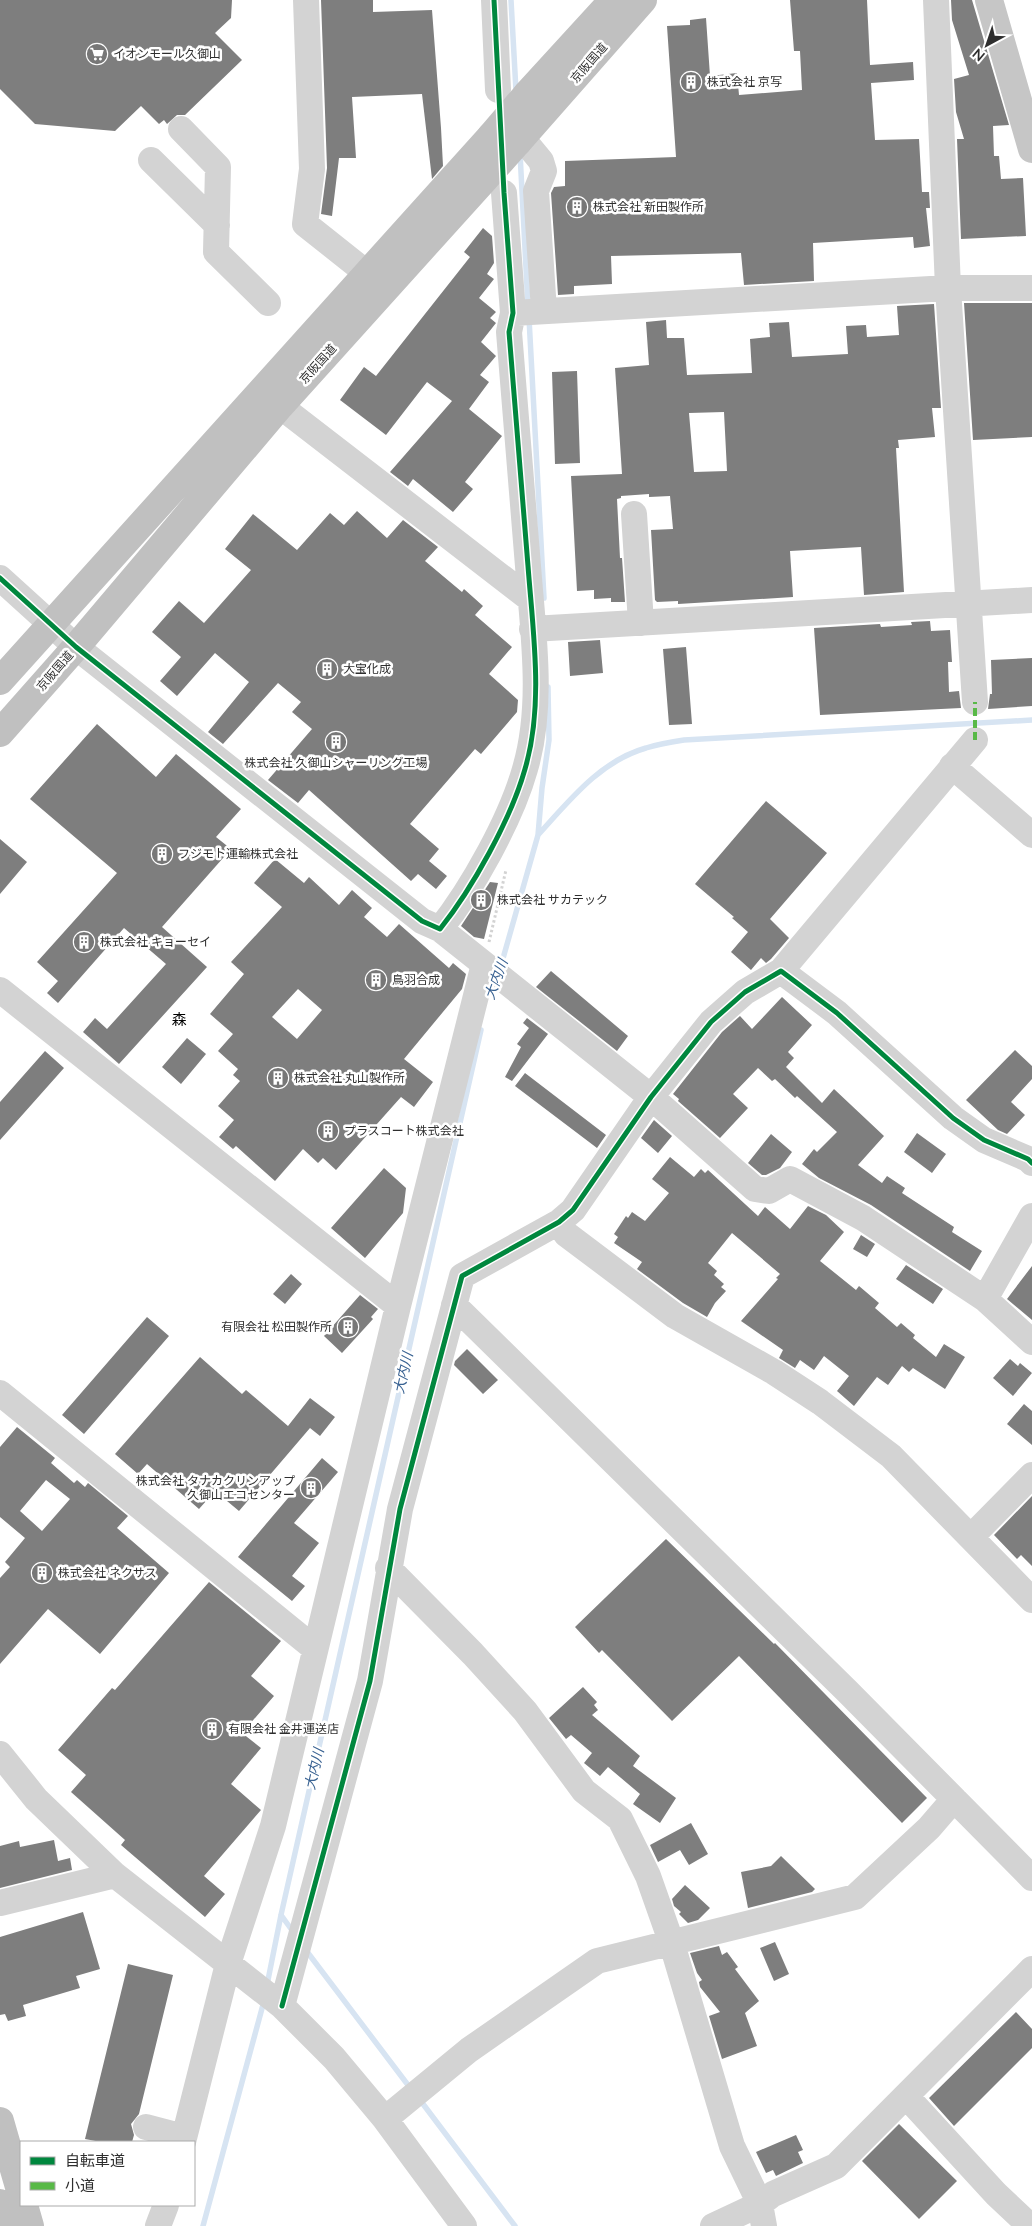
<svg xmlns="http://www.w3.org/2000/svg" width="1032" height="2226" viewBox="0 0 1032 2226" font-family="Lato,'Noto Sans JP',sans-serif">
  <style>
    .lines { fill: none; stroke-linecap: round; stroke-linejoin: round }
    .stream { stroke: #d7e4f2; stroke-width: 5.5 }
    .building { fill: #7e7e7e; fill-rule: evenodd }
    .path { stroke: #d3d3d3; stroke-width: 3; stroke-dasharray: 2.5 2.5; stroke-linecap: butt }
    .minor { stroke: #d3d3d3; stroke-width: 26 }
    .major { stroke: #c6c6c6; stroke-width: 28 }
    .highway { stroke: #c0c0c0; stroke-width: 28 }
    .highway-bridge { stroke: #c0c0c0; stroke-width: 28 }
    .quiet { stroke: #58b947; stroke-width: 4; stroke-dasharray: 8 4; stroke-linecap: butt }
    .cycleway-casing { stroke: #fff; stroke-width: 8 }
    .cycleway { stroke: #00873e; stroke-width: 5 }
    .labels { text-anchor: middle; stroke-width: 5; stroke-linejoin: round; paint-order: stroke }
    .poi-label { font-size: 12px; fill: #2e2e2e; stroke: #fff; text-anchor: start }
    .street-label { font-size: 12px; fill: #2e2e2e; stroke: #fff }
    .water-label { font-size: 14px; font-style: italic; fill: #396292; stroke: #fff }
    .quarter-label { font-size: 15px; fill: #000; stroke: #fff }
  </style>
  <rect width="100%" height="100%" fill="#fff"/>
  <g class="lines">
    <path class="stream" d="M511 0 516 91
      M520 153 528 306
      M529 318 544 598
      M538 835C569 801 600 761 646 748 658 744 671 742 684 740L1032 720
      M500 969 538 835 542 788 549 740 548 687
      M281 1915 294 1933
      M305 1949 411 2089
      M267 1985 281 1915 481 1030
      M420 2100 515 2226
      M203 2226 264 2001"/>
  </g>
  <path class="building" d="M0 0H232L231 18 215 33 242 60 185 115H177L167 124 164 120 159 124 141 106 115 131 35 124 0 89Z
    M321 0H373V12L432 10 441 128 443 166 432 179 422 94 352 97 356 158H339L332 216 321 214 327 168Z
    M790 0H867L870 65 913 62 914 80 871 83 875 140 919 139 922 192H929L930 208H926L930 246 914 248 913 237 813 243 814 281 744 285 741 253 611 256 612 284 574 286V294L558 295 551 193 554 187 565 186V161L676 157 667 26 690 25V20L706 18 710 76 737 73 739 95 802 90 800 51H794Z
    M951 0H972L1009 125 993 126 994 156H999L1001 179 1023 178 1026 236 961 239 957 139H964L956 112 954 79 969 75 952 20Z
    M483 228 492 236 494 263 487 274 494 279 479 298 496 312 490 318 496 323 481 342 496 356 480 375 489 382 469 409 502 436 465 482 473 489 453 512 413 479 408 486 390 472 452 401 427 382 386 435 340 400 364 367 376 376 470 257 464 252Z
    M964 303H1032V437L973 440Z
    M934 304 941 408H932L935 437 898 440 899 448H896L904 592 864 595 861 547 790 551 793 597 678 604V601L657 602 655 600 651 530 673 529 670 496 649 497V494L621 496V498L617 499 620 558H622L625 602H611V598L594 599V590L577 591 571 476 622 474 615 368 649 365 646 322 666 320 667 338H684L687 375 752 373 750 339 770 337 769 323 789 322 792 357 848 354 846 326 866 325 867 337 899 335 897 306ZM724 412 727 471 694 472 689 413Z
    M577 371 580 463 555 464 552 372Z
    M357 511 387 538 403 520 438 547 425 561 462 592 464 589 483 606 475 615 512 647 489 674 518 700 517 712 481 754 475 749 410 824 439 849 429 861 447 876 436 889 418 874 411 881 309 790 298 803 268 780 312 729 292 712 301 702 278 683 223 744 208 732 249 682 215 653 177 696 160 681 181 657 152 632 179 601 204 623 251 570 225 549 253 514 297 550 330 513 344 525Z
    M930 621 931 631 950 630 952 662H948L949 692 959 691 961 708 820 715 814 628 880 624 881 627 912 625 911 622Z
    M600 640 603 673 570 676 568 642Z
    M686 647 692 724 669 725 663 649Z
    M1032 658V706L988 709 990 694H992L991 660Z
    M97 724 156 777 176 754 241 809 216 837 231 849 162 927 207 967 119 1064 83 1032 95 1018 107 1029 166 964 124 928 58 1003 47 993 58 981 37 962 117 873 30 799Z
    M766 801 827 853 770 919 789 938 771 959 766 963 761 958 751 970 731 952 748 932 732 918 734 917 695 884Z
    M0 839 27 862 0 894Z
    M275 859 304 883 309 877 339 905 352 890 372 908 364 917 387 937 399 924 449 968 453 963 466 974 462 989 404 1059 433 1082 414 1107 401 1097 336 1170 323 1158 318 1163 303 1149 275 1181 236 1146 233 1149 219 1137 234 1120 218 1106 240 1081 233 1075 238 1069 218 1051 233 1034 210 1014 244 974 231 962 282 907 254 883ZM298 989 322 1010 297 1039 272 1017Z
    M490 882 498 883 484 939 474 937 461 926Z
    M551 971 628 1036 617 1051 536 987Z
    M782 997 812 1025 788 1052 794 1058 786 1067 822 1103 834 1089 884 1136 858 1165 882 1183 887 1176 905 1188 902 1193 954 1227 952 1232 982 1251 970 1271 871 1205 819 1178 802 1164 814 1149 817 1152 837 1132 797 1096 795 1098 775 1079 772 1081 758 1068 733 1094 748 1108 720 1138 678 1101 679 1099 673 1094 722 1032 740 1016 752 1029Z
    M527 1018 548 1034 512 1081 505 1077 521 1047 517 1044 529 1028 523 1023Z
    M187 1038 206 1054 181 1084 162 1067Z
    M1015 1050 1032 1066V1079L1011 1102 1025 1115 1007 1134 998 1130 966 1100Z
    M45 1051 64 1068 0 1140V1102Z
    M525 1073 606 1135 597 1148 515 1086Z
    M654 1120 672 1136 658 1153 641 1138Z
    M917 1133 946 1154 932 1173 904 1152Z
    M771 1134 792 1152 780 1168 766 1175H762L748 1163Z
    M670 1157 694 1177 701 1169 705 1173 708 1170 758 1216 765 1207 790 1229 808 1206 826 1215 844 1232 820 1261 856 1290 859 1286 879 1303 875 1308 897 1327 901 1323 915 1335 913 1338 936 1357 944 1344 965 1357 945 1389 913 1368 909 1372 902 1366 888 1385 877 1377 854 1406 837 1391 849 1376 824 1356 814 1370 800 1360 795 1368 779 1358 783 1350 741 1321 778 1279 776 1278 780 1274 732 1233 708 1263 717 1271 714 1275 724 1284 721 1287 726 1291 715 1303 707 1317 683 1303 637 1269 642 1262 614 1243 618 1237 614 1234 626 1216 628 1218 632 1212 645 1221 669 1193 652 1179Z
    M384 1168 406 1188 403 1213 365 1258 331 1228Z
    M861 1235 875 1244 867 1257 853 1249Z
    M906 1265 943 1289 933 1304 896 1279Z
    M1032 1266V1320L1007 1299Z
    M291 1274 302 1284 285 1304 273 1294Z
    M360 1295 378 1309 371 1317 373 1319 342 1353 324 1336Z
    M147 1317 169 1336 84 1434 62 1415Z
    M467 1349 498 1380 483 1394 454 1365 455 1361Z
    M200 1357 242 1394 246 1390 288 1426 310 1398 335 1417 320 1436 310 1428 239 1511 215 1491 199 1509 147 1464 138 1474 115 1454Z
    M1010 1359 1018 1366 1020 1363 1032 1373 1013 1396 993 1378Z
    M1024 1404 1032 1411V1445L1007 1424Z
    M17 1427 55 1458 51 1463 74 1483 77 1480 85 1487 88 1483 128 1516 117 1528 169 1573 100 1654 48 1609 0 1664V1578L10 1567 5 1562 25 1538 0 1517V1447ZM46 1480 70 1499 42 1531 20 1511Z
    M322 1458 338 1472 294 1523 319 1543 292 1576 305 1586 292 1601 238 1557Z
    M1032 1496V1566L1021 1555 1017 1559 994 1535Z
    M666 1539 774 1644 775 1643 927 1798 902 1823 739 1656 672 1721 602 1650 599 1653 575 1627Z
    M209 1582 281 1641 251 1676 274 1696 242 1733 261 1748 231 1784 261 1810 204 1876 225 1894 205 1917 121 1845 125 1840 71 1792 86 1775 58 1750 112 1688 115 1690Z
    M583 1687 597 1702 594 1705 598 1710 592 1715 640 1756 633 1766 676 1798 660 1823 633 1804 640 1794 608 1767 600 1776 584 1763 592 1753 571 1735 566 1739 549 1718Z
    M691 1823 708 1854 689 1865 680 1850 658 1862 650 1845Z
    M54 1840 58 1861 70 1858 72 1870 0 1888V1846L19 1841 20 1847Z
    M781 1856 815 1889 812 1892 748 1908 741 1872 771 1866Z
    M685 1885 710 1908 698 1920 688 1923 679 1914 681 1912 674 1906 672 1899Z
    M83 1912 100 1969 76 1976 80 1988 23 2005 26 2016 8 2021 5 2014 0 2015V1937Z
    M775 1942 789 1974 774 1981 760 1948Z
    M719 1946 722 1955 727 1952 738 1967 735 1969 759 2001 745 2013 757 2046 722 2059 709 2016 720 2012 700 1987 699 1982 702 1980 697 1973 690 1953Z
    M128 1964 173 1975 139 2114 131 2124 134 2135 132 2142H101L85 2139Z
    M1016 2012 1032 2029V2048L954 2126 929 2098Z
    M899 2124 957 2181 919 2219 862 2161Z
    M796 2135 803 2150 798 2152 803 2163 776 2176 773 2170 766 2173 756 2152Z"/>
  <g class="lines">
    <path class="path" d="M489 942 506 870"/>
    <path class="minor" d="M306 0 312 169 305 224 368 274
      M494 0 498 90
      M936 0 948 288 975 702
      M181 129 218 167 216 252 268 303
      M522 138 541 161 544 171 536 191 544 311
      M151 160 217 225
      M513 313 948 288H1032
      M280 406 530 599
      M634 514 641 623
      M0 578 76 647 422 921 440 929C472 889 511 819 525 769 544 705 533 632 528 566 521 488 515 410 509 332L513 313 504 193
      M532 629 1032 600
      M952 766 1032 835
      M440 929 651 1097 755 1189 769 1191 790 1179 863 1218 985 1299 1032 1342
      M781 971 975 740
      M0 990 398 1306
      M559 1222 566 1234 675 1316 774 1372 820 1402 891 1456 1032 1600
      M985 1299 1032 1216
      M454 1305 847 1691 1032 1878
      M0 1393 314 1648
      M971 1537 1032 1475
      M388 1568 473 1654 525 1711 584 1791 620 1819 648 1876 672 1944 732 2146 760 2204 764 2226
      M0 1754 36 1799 115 1875 282 2006 334 2058 385 2119 464 2226
      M0 1903 115 1875
      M282 2006 370 1681 400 1509 462 1276 559 1222 573 1210 651 1097 711 1022 745 992 781 971 837 1013 953 1118 984 1140 1028 1159 1032 1163
      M906 2096 996 2194 1030 2226
      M385 2119 469 2050 597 1961 855 1897 929 1828 954 1799
      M146 2127 184 2137
      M183 2142 228 1964 273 1826 398 1306 484 964
      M158 2226 166 2205
      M713 2226 760 2204 773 2194 836 2166 1032 1969"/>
    <path class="major" d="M989 0 1032 149"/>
    <path class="highway" d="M527 94 613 0
      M518 142 643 0
      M0 681 491 136
      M0 733 76 647 280 406 492 171
      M0 2121 21 2194
      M0 2203 7 2226
      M24 2205 30 2226"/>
    <path class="highway-bridge" d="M491 136 527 94
      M492 171 518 142"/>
    <path class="quiet" d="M975 740V702"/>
    <g class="cycleway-casing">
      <path id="cycleway" d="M0 578 76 647 422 921 440 929C472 889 511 819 525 769 544 705 533 632 528 566 521 488 515 410 509 332L513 313 504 193 494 0
        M282 2006 370 1681 400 1509 462 1276 559 1222 573 1210 651 1097 711 1022 745 992 781 971 837 1013 953 1118 984 1140 1028 1159 1032 1163"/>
    </g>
    <use href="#cycleway" class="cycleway"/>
  </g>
  <defs>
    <g id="supermarket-disc" transform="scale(1.125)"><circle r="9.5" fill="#777" stroke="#fff"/><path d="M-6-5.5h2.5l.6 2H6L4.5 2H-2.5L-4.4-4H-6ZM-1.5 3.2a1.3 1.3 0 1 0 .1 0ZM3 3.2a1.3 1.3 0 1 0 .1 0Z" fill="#fff"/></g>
    <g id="building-disc" transform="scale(1.125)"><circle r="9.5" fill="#777" stroke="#fff"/><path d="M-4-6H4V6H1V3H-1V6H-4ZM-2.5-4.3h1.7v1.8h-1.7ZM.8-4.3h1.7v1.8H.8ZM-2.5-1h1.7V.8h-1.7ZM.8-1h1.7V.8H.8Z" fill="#fff"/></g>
  </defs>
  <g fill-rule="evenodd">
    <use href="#supermarket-disc" x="97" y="54"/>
    <use href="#building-disc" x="691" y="82"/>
    <use href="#building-disc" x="577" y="207"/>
    <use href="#building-disc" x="327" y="669"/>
    <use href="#building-disc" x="336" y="742"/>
    <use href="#building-disc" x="162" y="854"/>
    <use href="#building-disc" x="481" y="900"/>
    <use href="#building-disc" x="84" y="942"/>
    <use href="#building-disc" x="376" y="980"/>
    <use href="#building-disc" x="278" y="1078"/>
    <use href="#building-disc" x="328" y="1131"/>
    <use href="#building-disc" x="348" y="1327"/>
    <use href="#building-disc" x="311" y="1488"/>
    <use href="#building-disc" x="42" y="1573"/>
    <use href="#building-disc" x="212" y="1729"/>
  </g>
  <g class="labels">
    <g class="poi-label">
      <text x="113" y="58">イオンモール久御山</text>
      <text x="707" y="86">株式会社 京写</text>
      <text x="593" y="211">株式会社 新田製作所</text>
      <text x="343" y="673">大宝化成</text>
      <text x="336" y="767" text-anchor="middle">株式会社 久御山シャーリング工場</text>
      <text x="178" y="858">フジモト運輸株式会社</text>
      <text x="497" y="904">株式会社 サカテック</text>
      <text x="100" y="946">株式会社 キョーセイ</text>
      <text x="392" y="984">鳥羽合成</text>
      <text x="294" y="1082">株式会社 丸山製作所</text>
      <text x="344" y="1135">プラスコート株式会社</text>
      <text x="332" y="1331" text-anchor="end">有限会社 松田製作所</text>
      <text x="295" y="1485" text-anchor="end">株式会社 タナカクリンアップ<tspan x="295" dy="14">久御山エコセンター</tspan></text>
      <text x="58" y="1577">株式会社 ネクサス</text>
      <text x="228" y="1733">有限会社 金井運送店</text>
    </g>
    <g class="street-label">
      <text transform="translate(589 63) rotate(-49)" y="4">京阪国道</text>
      <text transform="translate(318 364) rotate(-48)" y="4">京阪国道</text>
      <text transform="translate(55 671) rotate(-49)" y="4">京阪国道</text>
    </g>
    <g class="water-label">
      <text transform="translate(496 979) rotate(-70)" y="5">大内川</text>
      <text transform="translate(403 1373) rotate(-77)" y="5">大内川</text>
      <text transform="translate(314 1769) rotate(-77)" y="5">大内川</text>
    </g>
    <g class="quarter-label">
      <text x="179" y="1025">森</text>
    </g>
  </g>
  <rect x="20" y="2141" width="175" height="65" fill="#ffffff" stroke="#ababab"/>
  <rect x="30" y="2157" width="25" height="8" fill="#00873e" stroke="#ababab"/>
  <text x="65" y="2166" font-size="15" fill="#2e2e2e">自転車道</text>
  <rect x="30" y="2182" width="25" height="8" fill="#58b947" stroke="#ababab"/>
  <text x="65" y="2191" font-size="15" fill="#2e2e2e">小道</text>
  <g transform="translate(987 45) rotate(220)" stroke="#ffffff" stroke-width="4" paint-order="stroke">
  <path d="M0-4L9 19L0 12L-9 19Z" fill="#2e2e2e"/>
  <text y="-8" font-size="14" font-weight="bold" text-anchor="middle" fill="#2e2e2e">N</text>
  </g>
</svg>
